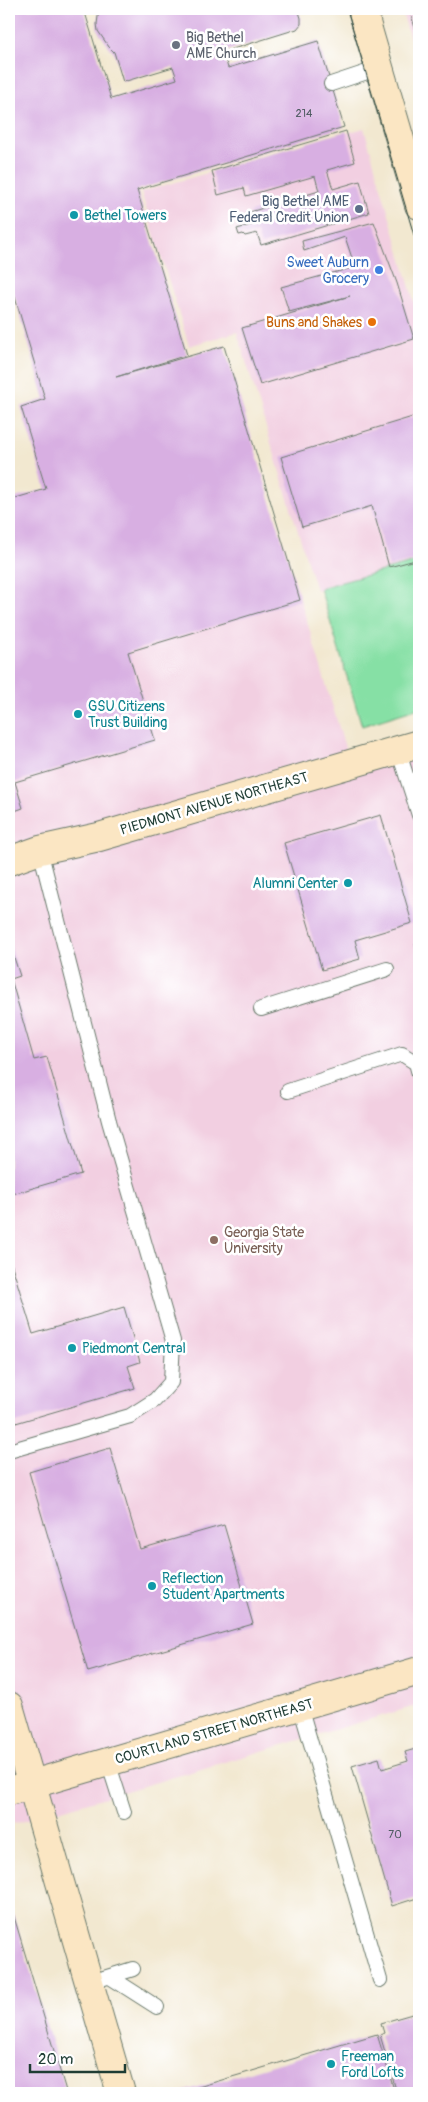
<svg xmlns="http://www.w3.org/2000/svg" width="428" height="2102" viewBox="0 0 428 2102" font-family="Pangolin,sans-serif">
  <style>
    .built { fill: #f2cfe1 }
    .green { fill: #86e0a5; stroke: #528e6c }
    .building { fill: #d8afe2 }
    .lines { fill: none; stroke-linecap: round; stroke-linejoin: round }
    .lane-casing { stroke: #69796b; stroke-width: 16 }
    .secondary-casing { stroke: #69796b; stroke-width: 30 }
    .lane { stroke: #fff; stroke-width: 14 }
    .secondary { stroke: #fbe6c3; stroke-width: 28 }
    .tram { stroke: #1f3d34; stroke-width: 1 }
    .worship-dot { fill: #6b7280; stroke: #fff; stroke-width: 2 }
    .service-dot { fill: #5c6f8a; stroke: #fff; stroke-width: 2 }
    .culture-dot { fill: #0f9aa8; stroke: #fff; stroke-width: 2 }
    .shop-dot { fill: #3f7fe0; stroke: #fff; stroke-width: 2 }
    .food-dot { fill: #e8710a; stroke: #fff; stroke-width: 2 }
    .education-dot { fill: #8d6e63; stroke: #fff; stroke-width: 2 }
    .labels { text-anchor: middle; stroke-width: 5; stroke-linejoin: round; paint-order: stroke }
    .number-label { font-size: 11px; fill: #4d5a60 }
    .worship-label { font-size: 14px; fill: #5b616d; stroke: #fff; text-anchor: start }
    .service-label { font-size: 14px; fill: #4e5e75; stroke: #fff; text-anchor: end }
    .culture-label { font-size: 14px; fill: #0d838f; stroke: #fff; text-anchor: start }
    .shop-label { font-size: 14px; fill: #366cbe; stroke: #fff; text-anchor: end }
    .food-label { font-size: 14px; fill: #c56008; stroke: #fff; text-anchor: end }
    .street-label { font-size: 14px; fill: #1f3d34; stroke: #fff }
    .education-label { font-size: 14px; fill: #785e54; stroke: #fff; text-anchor: start }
  </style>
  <rect width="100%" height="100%" fill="#fff"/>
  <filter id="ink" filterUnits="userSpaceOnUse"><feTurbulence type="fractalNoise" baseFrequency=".02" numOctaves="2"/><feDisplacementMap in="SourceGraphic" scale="10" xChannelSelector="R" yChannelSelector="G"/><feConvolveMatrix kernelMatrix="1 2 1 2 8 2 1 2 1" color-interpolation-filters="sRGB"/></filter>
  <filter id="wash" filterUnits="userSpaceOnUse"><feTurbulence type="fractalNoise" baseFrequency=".0096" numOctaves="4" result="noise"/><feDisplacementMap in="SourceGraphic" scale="20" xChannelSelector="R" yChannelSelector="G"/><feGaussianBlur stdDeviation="1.12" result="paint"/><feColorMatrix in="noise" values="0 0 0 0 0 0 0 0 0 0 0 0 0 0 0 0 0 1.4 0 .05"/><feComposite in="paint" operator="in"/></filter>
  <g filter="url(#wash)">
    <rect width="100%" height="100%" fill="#f2e8d0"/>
    <path class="built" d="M401 9H419V66Z
      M364 128 419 319V561L316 590 237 332 189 346 141 192Z
      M224 346 353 774 419 753V1705L14 1824 9 1806V500L46 489 21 407Z"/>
    <path class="green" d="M419 561V708L362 726 320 588Z"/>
    <g id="blocks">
      <path class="building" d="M9 9H84L111 99 177 79 173 67 123 82 114 52 109 47 98 31 97 24 99 9H296L299 12 301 18V24L297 29 223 52 228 68 318 41 344 127 137 190 187 355 116 377 224 346 300 600 128 652 155 740 15 782 23 808 9 813V500L46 489 21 407 45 399 9 277Z
        M409 9H419V40Z
        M346 131 355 162 327 170 333 189 360 181 369 213 261 245 257 233 245 236 243 234 239 235 237 229 254 224 250 212 319 191 315 176 246 196 244 188 218 195 212 171Z
        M374 222 397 283 414 339 260 385 242 328 350 296 289 312 281 287 355 267 345 237 304 251 302 241Z
        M419 415V559L389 567 372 506 302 527 281 457Z
        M381 815 412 923 355 940 360 959 322 970 284 843Z
        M9 942 20 976 11 979 34 1060 47 1057 81 1174 9 1195Z
        M419 942V958L415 944Z
        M9 1256 33 1334 124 1307 140 1362 128 1366 135 1388 9 1425Z
        M110 1448 140 1549 224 1525 253 1624 88 1672 29 1472Z
        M419 1748V1904L417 1898 392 1906 352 1766 379 1758 382 1769 408 1761 405 1752Z
        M9 1900 66 2091 58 2093H9Z
        M419 2012V2093H397L380 2035 384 2033 381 2023Z
        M377 2034 395 2093H178Z"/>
    </g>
  </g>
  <g filter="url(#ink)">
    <use href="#blocks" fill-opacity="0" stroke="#69796b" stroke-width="1"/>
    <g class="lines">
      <g class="lane-casing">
        <path id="lane" d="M331 84 379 68
          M398 750 419 815
          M261 1009 387 969
          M288 1091 402 1054 416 1063 419 1074
          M9 1451 130 1416 155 1400 171 1382 173 1341 109 1121 40 850
          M300 1706 380 1980
          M108 1762 124 1812
          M110 1977 157 2007
          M104 1978 133 1969"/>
      </g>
      <g class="secondary-casing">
        <path id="secondary" d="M362 9 419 205
          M9 861 40 850 99 837 419 744
          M9 1706 121 2093
          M9 1791 419 1671"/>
      </g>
      <use href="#lane" class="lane"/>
      <use href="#secondary" class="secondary"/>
      <path class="tram" d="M347 9 419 252"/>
    </g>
  </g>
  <circle class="worship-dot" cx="176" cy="45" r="5"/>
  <circle class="service-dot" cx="359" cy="209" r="5"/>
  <g class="culture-dot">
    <circle cx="74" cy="215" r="5"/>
    <circle cx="78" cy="714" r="5"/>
    <circle cx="348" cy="883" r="5"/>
    <circle cx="72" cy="1348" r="5"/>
    <circle cx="152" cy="1586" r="5"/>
    <circle cx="331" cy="2064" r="5"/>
  </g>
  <circle class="shop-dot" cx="379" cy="270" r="5"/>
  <circle class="food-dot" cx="372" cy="322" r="5"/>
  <circle class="education-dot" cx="214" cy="1240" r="5"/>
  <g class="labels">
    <g class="number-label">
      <text x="304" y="117">214</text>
      <text x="395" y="1838">70</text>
    </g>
    <g class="worship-label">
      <text x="186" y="42">Big Bethel<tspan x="186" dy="16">AME Church</tspan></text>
    </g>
    <g class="service-label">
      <text x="349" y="206">Big Bethel AME<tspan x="349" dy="16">Federal Credit Union</tspan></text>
    </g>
    <g class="culture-label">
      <text x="84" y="220">Bethel Towers</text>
      <text x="88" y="711">GSU Citizens<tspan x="88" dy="16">Trust Building</tspan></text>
      <text x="338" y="888" text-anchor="end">Alumni Center</text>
      <text x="82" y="1353">Piedmont Central</text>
      <text x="162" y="1583">Reflection<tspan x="162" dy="16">Student Apartments</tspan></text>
      <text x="341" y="2061">Freeman<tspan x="341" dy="16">Ford Lofts</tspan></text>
    </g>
    <g class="shop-label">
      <text x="369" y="267">Sweet Auburn<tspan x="369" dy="16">Grocery</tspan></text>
    </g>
    <g class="food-label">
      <text x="362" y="327">Buns and Shakes</text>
    </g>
    <g class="street-label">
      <text transform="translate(214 803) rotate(-16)" y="5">PIEDMONT AVENUE NORTHEAST</text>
      <text transform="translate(214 1731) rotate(-16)" y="5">COURTLAND STREET NORTHEAST</text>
    </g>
    <g class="education-label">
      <text x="224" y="1237">Georgia State<tspan x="224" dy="16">University</tspan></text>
    </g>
  </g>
  <rect width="428" height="2102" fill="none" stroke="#fff" stroke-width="30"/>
  <path d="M30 2064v8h95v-8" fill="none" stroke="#1f3d34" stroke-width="2.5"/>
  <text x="38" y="2064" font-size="15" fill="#1f3d34" stroke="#ffffff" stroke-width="4" paint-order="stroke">20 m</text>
</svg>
